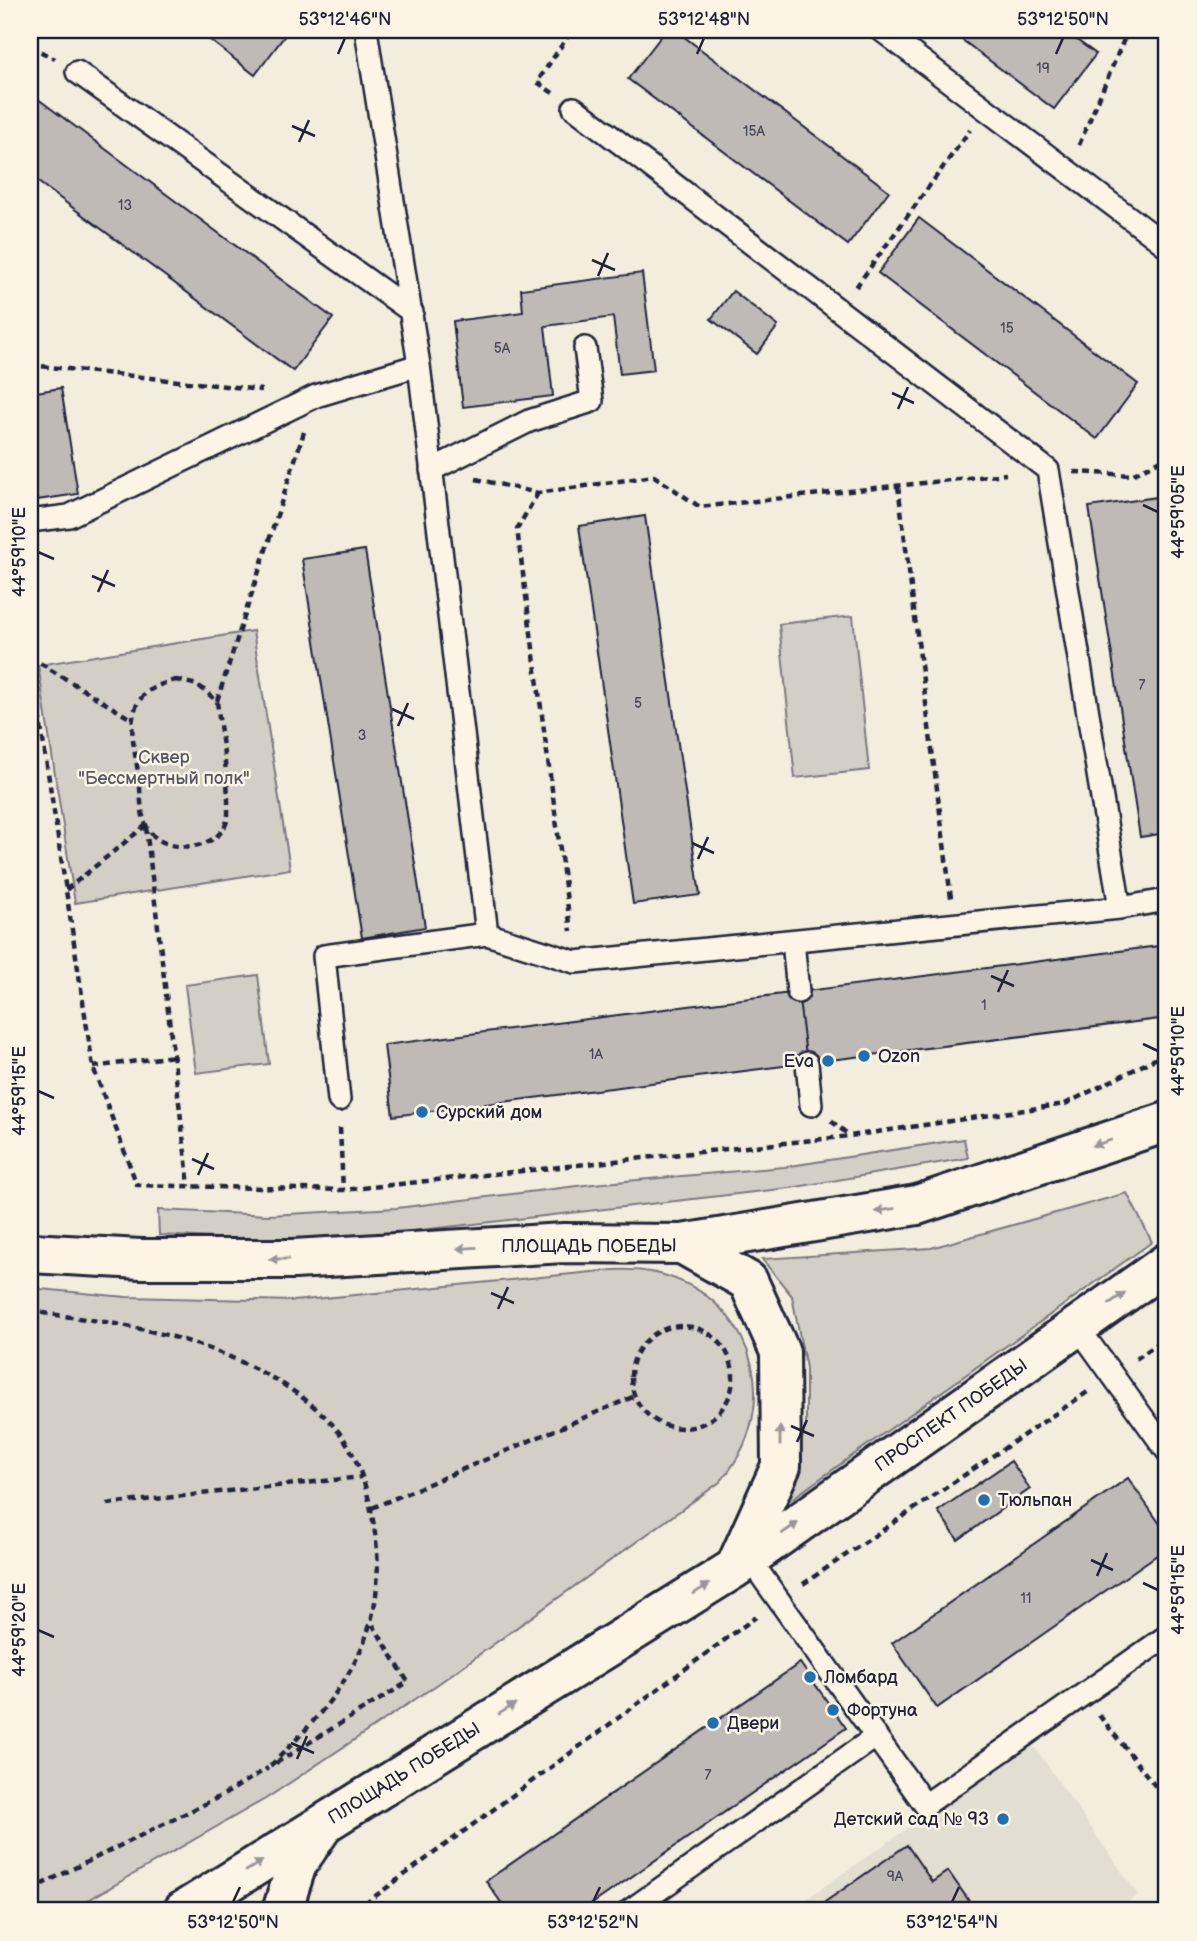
<svg xmlns="http://www.w3.org/2000/svg" width="1197" height="1941" viewBox="0 0 1197 1941" font-family="'Balsamiq Sans',sans-serif">
  <style>
    .built { fill: #e3ded2 }
    .green { fill: #d4cfc6; stroke: #7b7880; stroke-width: 2 }
    .building { fill: #bfbab6; stroke: #22223b; stroke-width: 2 }
    .lines { fill: none; stroke-linecap: round; stroke-linejoin: round }
    .service-casing { stroke: #22223b; stroke-width: 26 }
    .primary-casing { stroke: #22223b; stroke-width: 44 }
    .path { stroke: #22223b; stroke-width: 4.5; stroke-dasharray: 7 5; stroke-linecap: butt }
    .service { stroke: #fcf5e5; stroke-width: 21 }
    .primary { stroke: #fcf5e5; stroke-width: 38 }
    .oneway { fill: #9a9698 }
    .ticks { fill: none; stroke: #22223b; stroke-width: 2.5 }
    .poi-dot { fill: #1f6fb2; stroke: #fcf5e5; stroke-width: 2.5 }
    .labels { text-anchor: middle; stroke-width: 5; stroke-linejoin: round; paint-order: stroke }
    .number-label { font-size: 14px; fill: #49485a }
    .park-label { font-size: 18px; fill: #575665; stroke: #fcf5e5 }
    .poi-label { font-size: 18px; fill: #22223b; stroke: #fcf5e5; text-anchor: start }
    .street-label { font-size: 18px; fill: #22223b; stroke: #fcf5e5 }
    .neatline { fill: none; stroke: #22223b; stroke-width: 2.5 }
    .ticks-label { font-size: 18px; text-anchor: middle; fill: #22223b }
  </style>
  <rect width="100%" height="100%" fill="#f3edde"/>
  <filter id="ink" filterUnits="userSpaceOnUse"><feTurbulence type="fractalNoise" baseFrequency=".0143" numOctaves="2"/><feDisplacementMap in="SourceGraphic" scale="14" xChannelSelector="R" yChannelSelector="G"/><feConvolveMatrix kernelMatrix="1 2 1 2 8 2 1 2 1" color-interpolation-filters="sRGB"/></filter>
  <g filter="url(#ink)">
    <path class="built" d="M1031 1742 1138 1895 1115 1911H789Z"/>
    <path class="green" d="M853 616 869 770 795 778 779 624Z
      M253 631 290 869 75 903 38 665Z
      M258 975 269 1064 196 1073 185 985Z
      M964 1139 968 1158 790 1188 403 1232 276 1241 159 1235 158 1210 270 1215 397 1208 593 1184 784 1167Z
      M1127 1193 1152 1242 786 1503 806 1424V1368L792 1296 762 1259 931 1248Z
      M613 1270C734 1262 800 1389 720 1482L438 1684 267 1798 69 1911H30V1288L126 1297 293 1301Z"/>
    <path class="building" d="M197 30H289L255 75Z
      M666 30H675L889 191 848 245 628 79Z
      M949 30H1063L1096 54 1054 109Z
      M30 93 333 318 293 371 30 176Z
      M919 218 1138 384 1097 439 878 273Z
      M642 273 654 370 620 374 613 317 545 326 553 396 463 407 453 321 523 312 521 289Z
      M733 291 778 326 757 354 711 319Z
      M61 388 78 494 30 501V393Z
      M1164 496 1167 515V833L1140 837 1089 507Z
      M645 516 700 895 633 904 579 526Z
      M365 550 425 927 362 938 302 559Z
      M1167 945V1018L807 1063 798 992Z
      M798 992 807 1063 393 1116 384 1045Z
      M1011 1461 1030 1489 958 1540 938 1511Z
      M1128 1478 1167 1534V1548L937 1708 892 1643Z
      M800 1663 846 1728 582 1911H507L486 1881Z
      M907 1845 932 1882 948 1871 976 1911H812Z"/>
    <g class="lines">
      <g class="service-casing">
        <path id="service" d="M366 30 419 365
          M881 30 1167 246
          M77 72 412 312
          M574 108 1048 470 1120 908
          M431 470 529 421 592 401 585 348
          M30 521 69 516 316 396 419 365 487 934 324 956 339 1100
          M487 934 575 962 1120 908 1167 900
          M793 941 798 992
          M807 1063 811 1105
          M1077 1326 1167 1451
          M748 1557 925 1805 1167 1636
          M629 1911 874 1738"/>
      </g>
      <g class="primary-casing">
        <path id="primary" d="M682 1244 917 1205 1167 1122
          M30 1253 141 1259H294L564 1243 682 1244 748 1281 780 1352 781 1466 736 1566
          M183 1911 735 1568 1167 1263
          M282 1911 297 1864 320 1830"/>
      </g>
      <path class="path" d="M30 46 55 59
        M553 93 537 82 572 30
        M1079 145 1128 30
        M856 287 970 130
        M30 365 262 390
        M1074 472 1132 475 1167 457
        M476 479 538 493 654 476 700 507 1006 474
        M898 486 951 898
        M538 493 517 529 571 931
        M30 655 93 1067 137 1185 343 1190 850 1136 1065 1104 1167 1053
        M30 657 131 719
        M176 680 198 685 217 701C221 738 229 777 228 814 227 851 161 859 146 825 140 813 141 791 139 778 132 732 118 693 176 680Z
        M217 701 304 432
        M146 827 189 1186
        M66 890 145 826
        M93 1067 174 1056
        M831 1121 849 1135
        M340 1128 343 1190
        M30 1311C68 1317 108 1321 145 1330 212 1344 313 1385 349 1447 363 1472 371 1504 375 1533 390 1638 339 1699 268 1768
        M631 1377a51 51 0 1 1 102 0a51 51 0 1 1-102 0Z
        M1136 1359 1167 1337
        M107 1504 361 1477
        M372 1508 635 1396
        M803 1584 1089 1391
        M1099 1715 1167 1801
        M276 1763 408 1682 373 1625
        M30 1890 225 1794 268 1768
        M355 1911 756 1617"/>
      <use href="#service" class="service"/>
      <use href="#primary" class="primary"/>
    </g>
    <defs><path id="oneway-solid" d="M-6-.8H1V-3.2L6.5 0L1 3.2V.8H-6Z" transform="scale(1.75)"/></defs>
    <g class="oneway">
      <use href="#oneway-solid" transform="translate(1102 1143) rotate(162)"/>
      <use href="#oneway-solid" transform="translate(885 1210) rotate(171)"/>
      <use href="#oneway-solid" transform="translate(467 1248) rotate(177)"/>
      <use href="#oneway-solid" transform="translate(279 1259) rotate(-180)"/>
      <use href="#oneway-solid" transform="translate(1117 1298) rotate(-35)"/>
      <use href="#oneway-solid" transform="translate(780 1436) rotate(-90)"/>
      <use href="#oneway-solid" transform="translate(790 1528) rotate(-35)"/>
      <use href="#oneway-solid" transform="translate(701 1589) rotate(-32)"/>
      <use href="#oneway-solid" transform="translate(507 1709) rotate(-32)"/>
      <use href="#oneway-solid" transform="translate(254 1866) rotate(-32)"/>
    </g>
  </g>
  <path class="ticks" d="M338 54 345 38M697 54 704 38M1056 54 1063 38M292 126 315 136M299 142 309 120M592 260 615 270M598 276 608 253M892 393 914 403M898 409 908 387M1143 505 1158 512M38 552 54 559M92 576 115 586M98 592 108 570M392 709 414 719M398 726 408 703M692 843 714 853M698 859 708 837M991 976 1014 986M998 992 1008 970M1143 1044 1158 1051M38 1091 54 1098M192 1159 214 1169M198 1175 208 1153M491 1293 514 1303M498 1309 508 1287M791 1426 814 1436M797 1442 807 1420M1091 1560 1113 1570M1097 1576 1107 1553M1143 1583 1158 1590M38 1630 54 1637M291 1743 314 1753M297 1759 307 1736M233 1902 240 1887M593 1902 600 1887M952 1902 959 1887"/>
  <g class="poi-dot">
    <circle cx="864" cy="1056" r="7"/>
    <circle cx="828" cy="1061" r="7"/>
    <circle cx="422" cy="1112" r="7"/>
    <circle cx="984" cy="1500" r="7"/>
    <circle cx="810" cy="1677" r="7"/>
    <circle cx="833" cy="1710" r="7"/>
    <circle cx="713" cy="1723" r="7"/>
    <circle cx="1003" cy="1819" r="7"/>
  </g>
  <g class="labels">
    <g class="number-label">
      <text x="1043" y="73">19</text>
      <text x="754" y="136">15А</text>
      <text x="125" y="210">13</text>
      <text x="1007" y="333">15</text>
      <text x="502" y="353">5А</text>
      <text x="1142" y="690">7</text>
      <text x="638" y="708">5</text>
      <text x="362" y="740">3</text>
      <text x="984" y="1010">1</text>
      <text x="596" y="1059">1А</text>
      <text x="1026" y="1603">11</text>
      <text x="708" y="1780">7</text>
      <text x="895" y="1881">9А</text>
    </g>
    <g class="park-label">
      <text x="164" y="763">Сквер<tspan x="164" dy="21">"Бессмертный полк"</tspan></text>
    </g>
    <g class="poi-label">
      <text x="878" y="1062">Ozon</text>
      <text x="814" y="1067" text-anchor="end">Eva</text>
      <text x="436" y="1118">Сурский дом</text>
      <text x="998" y="1506">Тюльпан</text>
      <text x="824" y="1683">Ломбард</text>
      <text x="847" y="1716">Фортуна</text>
      <text x="727" y="1729">Двери</text>
      <text x="989" y="1825" text-anchor="end">Детский сад № 93</text>
    </g>
    <g class="street-label">
      <text x="589" y="1252">ПЛОЩАДЬ ПОБЕДЫ</text>
      <text transform="translate(951 1415) rotate(-35)" y="6">ПРОСПЕКТ ПОБЕДЫ</text>
      <text transform="translate(404 1773) rotate(-32)" y="6">ПЛОЩАДЬ ПОБЕДЫ</text>
    </g>
  </g>
  <rect width="1197" height="1941" fill="none" stroke="#fcf5e5" stroke-width="77"/>
  <rect x="38" y="38" width="1120" height="1864" class="neatline"/>
  <g class="ticks-label">
    <text x="345" y="25">53°12'46"N</text>
    <text x="704" y="25">53°12'48"N</text>
    <text x="1063" y="25">53°12'50"N</text>
    <text transform="translate(1178 512) rotate(-90)" y="6">44°59'05"E</text>
    <text transform="translate(19 552) rotate(-90)" y="6">44°59'10"E</text>
    <text transform="translate(1178 1051) rotate(-90)" y="6">44°59'10"E</text>
    <text transform="translate(19 1091) rotate(-90)" y="6">44°59'15"E</text>
    <text transform="translate(1178 1590) rotate(-90)" y="6">44°59'15"E</text>
    <text transform="translate(19 1630) rotate(-90)" y="6">44°59'20"E</text>
    <text x="233" y="1928">53°12'50"N</text>
    <text x="593" y="1928">53°12'52"N</text>
    <text x="952" y="1928">53°12'54"N</text>
  </g>
</svg>
